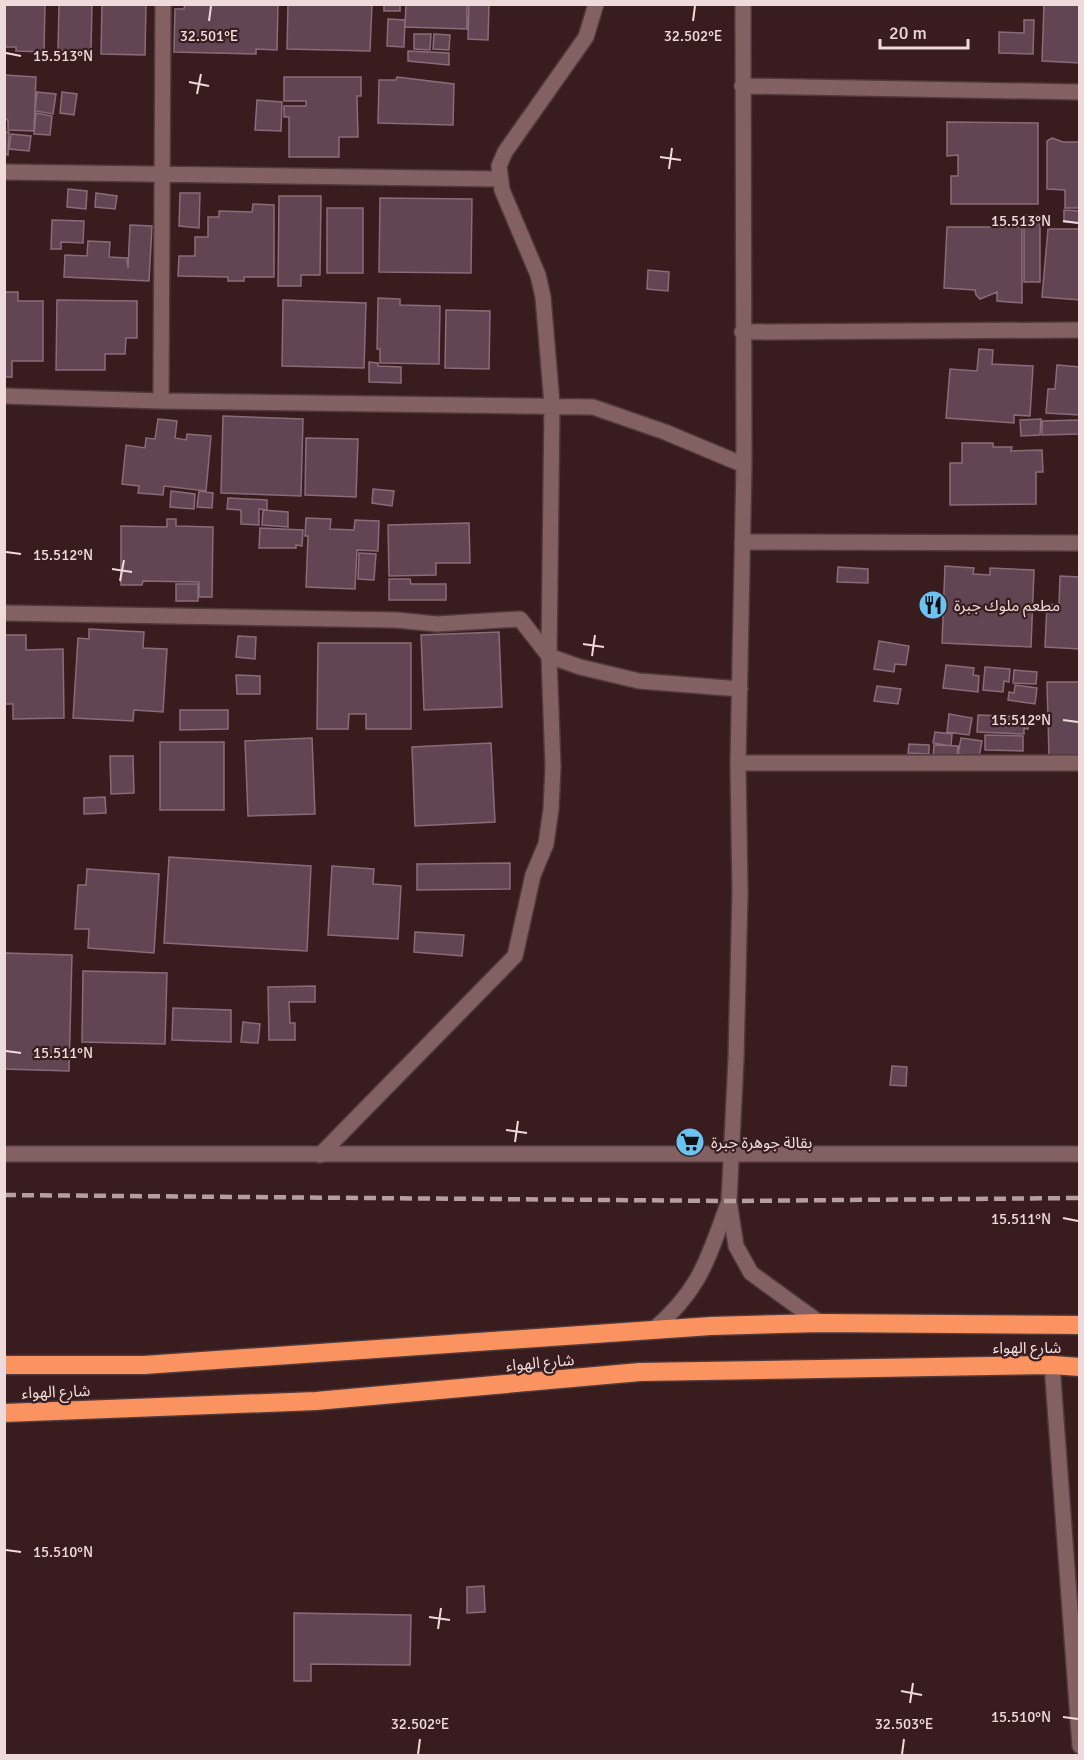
<svg xmlns="http://www.w3.org/2000/svg" width="1084" height="1760" viewBox="0 0 1084 1760" font-family="Signika,'Noto Sans Arabic',sans-serif">
  <style>
    .building { fill: #614552; stroke: #8a6b7a; stroke-width: 1.5 }
    .lines { fill: none; stroke-linecap: round; stroke-linejoin: round }
    .minor-casing { stroke: #50393a; stroke-width: 18 }
    .highway-casing { stroke: #50393a; stroke-width: 21 }
    .minor { stroke: #836162; stroke-width: 15 }
    .highway { stroke: #fb9361; stroke-width: 18 }
    .rail { stroke: #b49e9e; stroke-width: 4.5; stroke-dasharray: 12 6; stroke-linecap: butt }
    .ticks { fill: none; stroke: #eedada; stroke-width: 2 }
    .labels { text-anchor: middle; stroke-width: 4.5; stroke-linejoin: round; paint-order: stroke }
    .poi-label { font-size: 16px; fill: #eedada; stroke: #381c1e; text-anchor: start }
    .street-label { font-size: 16px; fill: #eedada; stroke: #381c1e }
    .ticks-label { font-size: 15px; text-anchor: middle; fill: #eedada; stroke: #381c1e; stroke-width: 4.5; stroke-linejoin: round; paint-order: stroke }
  </style>
  <rect width="100%" height="100%" fill="#381c1e"/>
  <path class="building" d="M4 4H45L44 52 16 51V47H4Z
    M59 4H92L91 51 58 50Z
    M102 4H146L145 55 101 54Z
    M185 4H278L277 50 256 49V54L174 52 175 9H184Z
    M288 4H372L370 51 287 49Z
    M384 4H400V11H384Z
    M406 4H467V29L405 27Z
    M469 4H489L488 40 468 39Z
    M1044 4H1080V63L1042 61Z
    M388 19 405 20 404 47 387 46Z
    M1024 20H1034L1033 54 999 53V32L1024 33Z
    M414 34H431L430 50 414 49Z
    M434 34 450 35 449 50 433 49Z
    M408 51 449 53V65L408 61Z
    M4 75 36 77 34 131 8 130V120L4 119Z
    M284 77H361V96H357L358 137H339V157H289V117H284V106H306V101H284Z
    M397 77 454 84 453 125 378 123 379 80H396Z
    M37 92 56 94 53 114 35 111Z
    M62 92 77 94 74 115 60 113Z
    M257 100 282 102 281 131 255 130Z
    M36 113 52 116 50 135 34 134Z
    M947 122 1038 123V204H951V176H958V155L947 156Z
    M4 132H9L8 155 4 154Z
    M11 134 31 136 29 151 9 149Z
    M1052 138 1063 142H1080L1079 208H1065V190L1047 189V141Z
    M68 189 87 191 86 209 67 207Z
    M96 193 117 196 115 209 95 207Z
    M180 193H200L199 228 179 226Z
    M279 196H321L320 275H301V286H278Z
    M380 198 472 199 471 273 379 272Z
    M253 204 274 205V277H244V281H228V277L178 276 179 256H195V237H208V217H219V211L252 212Z
    M327 208H363V273H327Z
    M1064 210 1080 211V223L1064 222Z
    M1024 215H1040V282H1024Z
    M52 220 84 221 83 243 61 242V249H51Z
    M130 225 152 226 149 281 64 277 65 255 87 256 88 241 110 242 109 257 127 258 128 268Z
    M947 227H1022V303L997 301V292L980 299 976 295 975 290 944 288Z
    M1048 229H1080V300L1042 297Z
    M648 270 669 272 668 291 647 289Z
    M4 292H18V301H43V361H12V377H4Z
    M378 298 400 299V305L440 306 439 364 380 363V349H377Z
    M57 300 137 301V338H126L125 354H105V370H56Z
    M283 300 366 303 364 368 282 366Z
    M446 310 490 311 489 369 445 368Z
    M979 349 993 350 992 364 1033 366 1030 416 1014 415V423L946 418 950 369 977 371Z
    M369 362 378 363V366L401 367V383L369 382Z
    M1057 365 1080 367V415L1046 413 1048 389H1055Z
    M223 416 303 419 301 496 221 493Z
    M158 419 177 421 175 438 186 440 187 434 211 436 206 491 164 486 163 495 138 493 139 486 122 484 126 445 145 448 146 438 155 439Z
    M1041 419 1040 435 1021 436 1020 420Z
    M1080 420V434L1042 435V421Z
    M306 438 358 439 356 497 305 495Z
    M962 443H993V447H1012L1011 451 1042 450 1043 472H1036V504L950 505V463H962Z
    M373 489 394 491 392 506 372 503Z
    M171 491 195 494 194 509 170 507Z
    M199 491 213 493 212 508 197 507Z
    M228 498 267 500V510L259 509V525L241 524V510L227 509Z
    M263 510 288 512V527L262 525Z
    M306 518 331 519 330 529 354 530 355 520 379 521 378 551 357 550 355 589 306 587 308 536H305Z
    M167 519H176V526L213 527 212 597H199V582L143 581 142 585H121V526L167 527Z
    M469 523 470 563H436V575L389 576 388 525Z
    M260 528 303 530 302 546 296 545V548H259Z
    M359 553 376 554 374 580 358 579Z
    M945 566 974 568 973 574 990 575V568L1034 570 1031 647 942 643Z
    M838 567 868 569V583L837 582Z
    M1060 576 1080 577V649L1045 647 1047 604 1059 605Z
    M389 579H410L411 584H446V600H389Z
    M176 584H198V601H176Z
    M89 629 144 632 143 648 167 649 163 712 134 710 133 721 73 718 78 638 89 639Z
    M499 632 502 707 424 710 421 635Z
    M4 635H26V650L63 649 64 718 13 719V704H4Z
    M238 636 256 637 255 659 236 657Z
    M879 641 909 646 906 665 895 664 894 672 874 669Z
    M318 643H411V729H366V714H349L348 729H317Z
    M946 665 974 668 973 675 979 676 978 692 943 688Z
    M985 667 1010 669 1009 682 1004 681 1003 692 983 690Z
    M1014 670 1037 672 1036 684 1013 683Z
    M236 675 260 676V694H237Z
    M1047 682H1080V756L1049 757Z
    M1015 685 1037 688 1035 704 1008 700 1009 692 1014 693Z
    M877 686 901 689 898 704 874 701Z
    M180 710H228V729L180 730Z
    M949 714 972 718 969 735 947 732Z
    M978 715 1029 717 1028 729 1024 728V734L977 732Z
    M935 732 952 734 951 746 933 743Z
    M985 735 1023 736V751L985 750Z
    M312 738 315 814 248 816 245 741Z
    M961 738 982 741 979 757 958 754Z
    M160 742H224V810H160Z
    M491 743 495 822 415 826 412 747Z
    M909 744 929 745V754L908 753Z
    M934 745 958 746 957 760 933 758Z
    M110 756H133L134 793 111 794Z
    M105 797 106 813 84 814V798Z
    M169 857 311 866 307 951 164 943Z
    M510 863V889L417 890V864Z
    M332 866 374 869 373 884 401 886 398 939 328 935Z
    M87 869 159 874 154 953 88 948 89 929H75L78 885H86Z
    M415 932 464 935 462 956 414 952Z
    M4 953 72 955 69 1071 4 1069Z
    M83 971 167 973 165 1044 82 1042Z
    M315 986V1002H289L290 1023H295V1040H269L268 987Z
    M173 1008 231 1010V1042L172 1040Z
    M243 1022 260 1024 258 1043 241 1042Z
    M892 1066 907 1067 906 1086 890 1085Z
    M484 1586 485 1612 467 1613V1587Z
    M294 1613 411 1615 410 1665 311 1664V1681H294Z"/>
  <g class="lines">
    <g class="minor-casing">
      <path id="minor" d="M743 4 744 465 738 763 740 893 736 1059 729 1201 736 1246 751 1273 820 1323
        M742 86 1080 92
        M4 172 500 179
        M742 332 1080 330
        M4 396 161 401 593 407 665 432 744 465
        M161 401 163 4
        M742 542 1080 543
        M4 613 396 620 437 624 520 619 549 656 580 667 639 681 740 689
        M738 763H1080
        M4 1154H1080
        M320 1155 515 956 533 875 546 844 551 809 553 767 549 656 552 404 543 297 538 275 502 190 499 166 505 152 586 37 596 4
        M653 1330C701 1289 707 1260 728 1204
        M1052 1365 1080 1746"/>
    </g>
    <g class="highway-casing">
      <path id="highway" d="M4 1365H144L711 1326 820 1323 1080 1325
        M4 1413 316 1401 640 1372 1052 1365 1080 1367"/>
    </g>
    <use href="#minor" class="minor"/>
    <use href="#highway" class="highway"/>
    <path class="rail" d="M4 1195 729 1201 1080 1198"/>
  </g>
  <path class="ticks" d="M209 21 211 6M693 21 695 6M6 53 21 56M189 82 209 86M197 94 201 74M660 157 681 160M669 169 672 148M1063 221 1078 223M6 552 21 554M112 569 132 572M120 581 124 560M583 644 604 647M592 656 595 635M1063 720 1078 722M6 1051 21 1053M506 1130 527 1133M515 1142 518 1121M1063 1218 1078 1221M6 1550 21 1552M429 1617 450 1620M438 1629 441 1608M901 1691 922 1695M910 1703 913 1683M1063 1717 1078 1719M418 1754 420 1739M902 1754 904 1739"/>
  <defs>
    <g id="restaurant-disc" transform="scale(1.5)"><circle r="9.5" fill="#6bc3f2" stroke="#381c1e"/><path d="M-5-6h1v4h1v-4h1v4h1v-4h1v5L-1.5 .5V6h-2V.5L-5-1ZM5-6V6H3V1.5H1.5Q1.5-4 5-6Z" fill="#111"/></g>
    <g id="supermarket-disc" transform="scale(1.5)"><circle r="9.5" fill="#6bc3f2" stroke="#381c1e"/><path d="M-6-5.5h2.5l.6 2H6L4.5 2H-2.5L-4.4-4H-6ZM-1.5 3.2a1.3 1.3 0 1 0 .1 0ZM3 3.2a1.3 1.3 0 1 0 .1 0Z" fill="#111"/></g>
  </defs>
  <g fill-rule="evenodd">
    <use href="#restaurant-disc" x="933" y="605"/>
    <use href="#supermarket-disc" x="690" y="1142"/>
  </g>
  <g class="labels">
    <g class="poi-label">
      <text x="954" y="611">مطعم ملوك جبرة</text>
      <text x="711" y="1148">بقالة جوهرة جبرة</text>
    </g>
    <g class="street-label">
      <text x="1027" y="1353">شارع الهواء</text>
      <text transform="translate(540 1362) rotate(-5)" y="6">شارع الهواء</text>
      <text transform="translate(56 1391) rotate(-2)" y="6">شارع الهواء</text>
    </g>
  </g>
  <g class="ticks-label">
    <text x="209" y="41">32.501°E</text>
    <text x="693" y="41">32.502°E</text>
    <text x="63" y="61">15.513°N</text>
    <text x="1021" y="226">15.513°N</text>
    <text x="63" y="560">15.512°N</text>
    <text x="1021" y="725">15.512°N</text>
    <text x="63" y="1058">15.511°N</text>
    <text x="1021" y="1224">15.511°N</text>
    <text x="63" y="1557">15.510°N</text>
    <text x="1021" y="1722">15.510°N</text>
    <text x="420" y="1729">32.502°E</text>
    <text x="904" y="1729">32.503°E</text>
  </g>
  <rect width="1084" height="1760" fill="none" stroke="#eedada" stroke-width="12"/>
  <path d="M880 39v9h88v-9" fill="none" stroke="#eedada" stroke-width="3"/>
  <text x="889" y="39" font-size="18" fill="#eedada" stroke="#381c1e" stroke-width="4.5" paint-order="stroke">20 m</text>
</svg>
